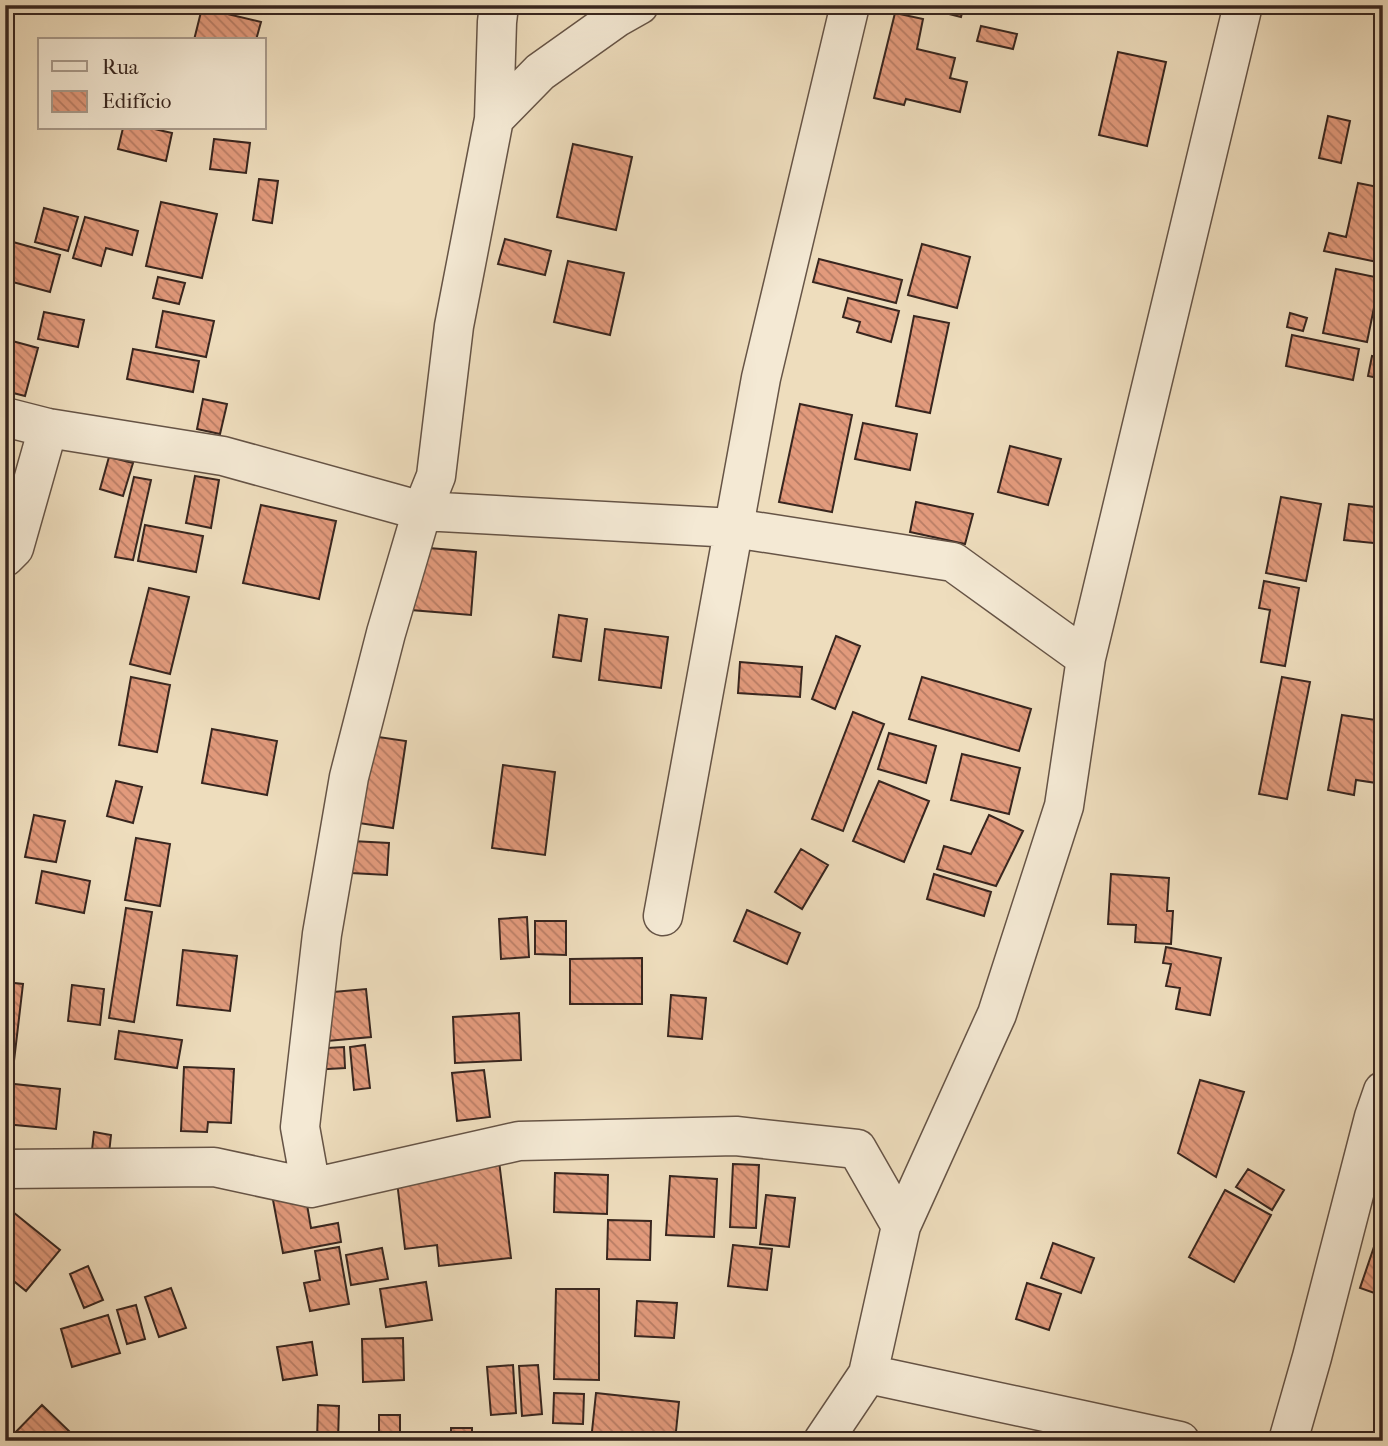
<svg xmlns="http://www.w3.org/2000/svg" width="1388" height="1446" viewBox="0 0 1388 1446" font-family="'IM FELL French Canon',serif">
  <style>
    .building { fill: url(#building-back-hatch); stroke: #38261f; stroke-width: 2 }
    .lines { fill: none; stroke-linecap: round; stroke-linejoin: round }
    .minor-casing { stroke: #665446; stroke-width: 41 }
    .minor { stroke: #f4e9d4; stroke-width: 38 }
  </style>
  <defs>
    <pattern id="building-back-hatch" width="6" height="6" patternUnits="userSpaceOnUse" patternTransform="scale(1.75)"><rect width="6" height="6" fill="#e29a7c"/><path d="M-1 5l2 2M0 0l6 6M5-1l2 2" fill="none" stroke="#b87d65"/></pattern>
  </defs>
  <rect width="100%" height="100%" fill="#eeddbd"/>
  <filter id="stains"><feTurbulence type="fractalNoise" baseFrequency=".00286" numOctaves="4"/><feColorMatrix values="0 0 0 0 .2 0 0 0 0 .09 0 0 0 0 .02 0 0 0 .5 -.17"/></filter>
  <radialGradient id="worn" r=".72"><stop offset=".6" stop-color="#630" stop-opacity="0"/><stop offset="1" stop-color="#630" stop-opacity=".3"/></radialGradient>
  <path class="building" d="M934 5H964L961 17 933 10Z
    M202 8 261 22 256 40H194Z
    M895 13 923 19 917 49 955 58 950 78 967 82 960 112 906 99 904 105 874 98Z
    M981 26 1017 34 1013 49 977 41Z
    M1118 52 1166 62 1147 146 1099 135Z
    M1328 116 1350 121 1341 163 1319 158Z
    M123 128H150L172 133 166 161 118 149Z
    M214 139 250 143 246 173 210 169Z
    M573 144 632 157 616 230 557 217Z
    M259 179 278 181 272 223 253 220Z
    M1358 183 1383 188 1382 263 1324 251 1329 233 1346 237Z
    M161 202 217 214 202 278 146 266Z
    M44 208 78 217 68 251 35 242Z
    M85 217 138 231 132 255 106 248 101 266 73 258Z
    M505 239 551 251 545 275 498 264Z
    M13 242 60 255 50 292 5 280V268Z
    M922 244 970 257 957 308 908 295Z
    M819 259 902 280 896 303 813 282Z
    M568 261 624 273 610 335 554 322Z
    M1336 269 1380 278 1367 342 1323 333Z
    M158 277 185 283 179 304 153 298Z
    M848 298 899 311 891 342 857 332 860 322 843 317Z
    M163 311 214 321 206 357 156 347Z
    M44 312 84 320 78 347 38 339Z
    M1290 313 1307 318 1303 331 1287 327Z
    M914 316 949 323 930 413 896 406Z
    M1292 335 1359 349 1353 380 1286 366Z
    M5 339 38 348 25 396 5 391Z
    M133 349 199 361 193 392 127 379Z
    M1372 356 1383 358V379L1368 376Z
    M203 399 227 404 220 434 197 429Z
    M800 404 852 415 832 512 779 502Z
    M863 423 917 434 910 470 855 459Z
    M1010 446 1061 459 1048 505 998 492Z
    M109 457 133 463 123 496 100 489Z
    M195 476 219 480 211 528 186 523Z
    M134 477 151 480 133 560 115 557Z
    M1281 497 1321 504 1306 581 1266 573Z
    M916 502 973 514 965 544 910 532Z
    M1349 504 1383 508V544L1344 540Z
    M261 505 336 521 319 599 243 583Z
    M145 525 203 536 196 572 138 561Z
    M417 547 476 552 471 615 411 610Z
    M1264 581 1299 588 1285 666 1261 662 1270 610 1259 608Z
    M149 588 189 597 170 674 130 664Z
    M559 615 587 619 581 661 553 657Z
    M605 629 668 637 661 688 599 680Z
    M836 636 860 646 835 709 812 699Z
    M740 662 802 667 800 697 738 693Z
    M131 677 170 685 157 752 119 745Z
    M922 677 1031 709 1019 751 909 719Z
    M1282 677 1310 682 1287 799 1259 794Z
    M853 712 884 724 843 831 812 819Z
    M1342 715 1383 721V784L1356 780 1354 795 1328 790Z
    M212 729 277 741 267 795 202 783Z
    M889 733 936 746 926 783 878 769Z
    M358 734 406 741 393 828 345 821Z
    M5 750H13L12 773H5Z
    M962 754 1020 768 1009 814 951 800Z
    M503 765 555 772 545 855 492 848Z
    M116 781 142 787 133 823 107 816Z
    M879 781 929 801 904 862 853 841Z
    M34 815 65 821 56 862 25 857Z
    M989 815 1023 831 996 886 937 869 944 846 971 854Z
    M136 838 170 844 160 906 125 900Z
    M352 841 389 843 387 875 351 873Z
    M801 849 828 865 802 909 775 892Z
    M42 871 90 881 84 913 36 903Z
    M934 874 991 892 984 916 927 899Z
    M1111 874 1169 878 1167 911H1173L1171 944 1135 942 1136 925 1108 924Z
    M126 908 152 912 134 1022 109 1018Z
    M747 910 800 933 787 964 734 941Z
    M527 917 529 957 501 959 499 919Z
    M535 921H566V955L535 954Z
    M1166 947 1221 958 1210 1015 1176 1009 1180 988 1166 986 1171 964 1163 963Z
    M183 950 237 956 230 1011 177 1005Z
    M642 958V1004H570V959Z
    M5 982 23 984 14 1061 5 1060Z
    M72 985 104 989 100 1025 68 1021Z
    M366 989 371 1037 305 1043 300 995Z
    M671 995 706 998 702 1039 668 1036Z
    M519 1013 521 1060 455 1063 453 1017Z
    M119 1031 182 1040 177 1068 115 1059Z
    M365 1045 370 1088 354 1090 350 1047Z
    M344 1047 345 1068 311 1070 310 1049Z
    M184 1067 234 1069 231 1123 208 1122 207 1132 181 1131Z
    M484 1070 490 1117 457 1121 452 1073Z
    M1200 1080 1244 1092 1216 1177 1178 1153Z
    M5 1083 60 1089 56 1129 5 1124Z
    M94 1132 111 1135 109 1153 92 1150Z
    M499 1161 511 1258 439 1266 437 1245 405 1249 396 1173Z
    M733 1164 759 1165 756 1228 730 1227Z
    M1248 1169 1284 1190 1272 1210 1236 1187Z
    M555 1173 608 1175 607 1214 554 1212Z
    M670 1176 717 1179 714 1237 666 1235Z
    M1225 1190 1271 1215 1234 1282 1189 1257Z
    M305 1193 311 1228 338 1223 341 1242 283 1253 273 1200Z
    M766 1195 795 1198 789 1247 760 1244Z
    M13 1212 60 1250 26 1291 5 1274V1221Z
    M608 1220 651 1221 650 1260 607 1259Z
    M1377 1238 1383 1240V1296L1360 1288Z
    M1053 1243 1094 1258 1081 1293 1041 1278Z
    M733 1245 772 1249 767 1290 728 1286Z
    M339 1247 349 1304 310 1311 304 1283 320 1280 315 1251Z
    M382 1248 388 1279 351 1285 346 1255Z
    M88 1266 103 1300 84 1308 70 1274Z
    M426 1282 432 1320 386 1327 380 1289Z
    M1027 1283 1061 1294 1049 1330 1016 1319Z
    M171 1288 186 1328 159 1337 145 1297Z
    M556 1289H599V1380L554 1379Z
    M637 1301 677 1303 674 1338 635 1336Z
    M136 1305 145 1339 127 1344 117 1310Z
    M108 1315 120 1353 72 1367 61 1329Z
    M403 1338 404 1380 363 1382 362 1339Z
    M312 1342 317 1375 283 1380 277 1347Z
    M513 1365 516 1413 491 1415 487 1367Z
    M538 1365 542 1414 522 1416 519 1366Z
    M554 1393 584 1394 583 1424 553 1423Z
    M596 1393 679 1402 675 1441H591Z
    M42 1405 71 1433 63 1441H7Z
    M318 1405 339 1406 338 1441 317 1440Z
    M379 1415H400V1441H379Z
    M451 1428H472V1441H451Z"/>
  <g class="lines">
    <g class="minor-casing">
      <path id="minor" d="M494 119 540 72 616 18 639 5
        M5 417 48 428 223 456 422 511 734 528 953 562 1086 658
        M5 557 14 548 48 428
        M663 916 761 378 850 5
        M5 1169 214 1167 311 1188 519 1141 736 1136 857 1149 901 1226
        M311 1188 300 1127 322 934 349 777 386 633 422 511 436 476 454 326 494 119 497 22 499 5
        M868 1374 1180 1441
        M823 1441 868 1374 901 1226 997 1014 1064 806 1086 658 1243 5
        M1288 1441 1312 1357 1374 1117 1383 1091"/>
    </g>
    <use href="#minor" class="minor"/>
  </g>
  <rect width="1388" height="1446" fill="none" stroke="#eeddbd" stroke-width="28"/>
  <rect x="7" y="7" width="1374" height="1432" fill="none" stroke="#38261f" stroke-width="3.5"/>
  <rect x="14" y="14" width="1360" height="1418" fill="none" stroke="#38261f" stroke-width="2"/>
  <rect x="38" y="38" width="228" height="91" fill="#f4e9d4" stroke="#a99b8c" stroke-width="2"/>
  <rect x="52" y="61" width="35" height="10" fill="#f4e9d4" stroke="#a99b8c" stroke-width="2"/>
  <text x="102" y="74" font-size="21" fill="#38261f">Rua</text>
  <rect x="52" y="91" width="35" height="21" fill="url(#building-back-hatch)" stroke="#a99b8c" stroke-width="2"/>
  <text x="102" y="108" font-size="21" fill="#38261f">Edifício</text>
  <rect width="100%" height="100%" filter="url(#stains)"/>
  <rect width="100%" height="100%" fill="url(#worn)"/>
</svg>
